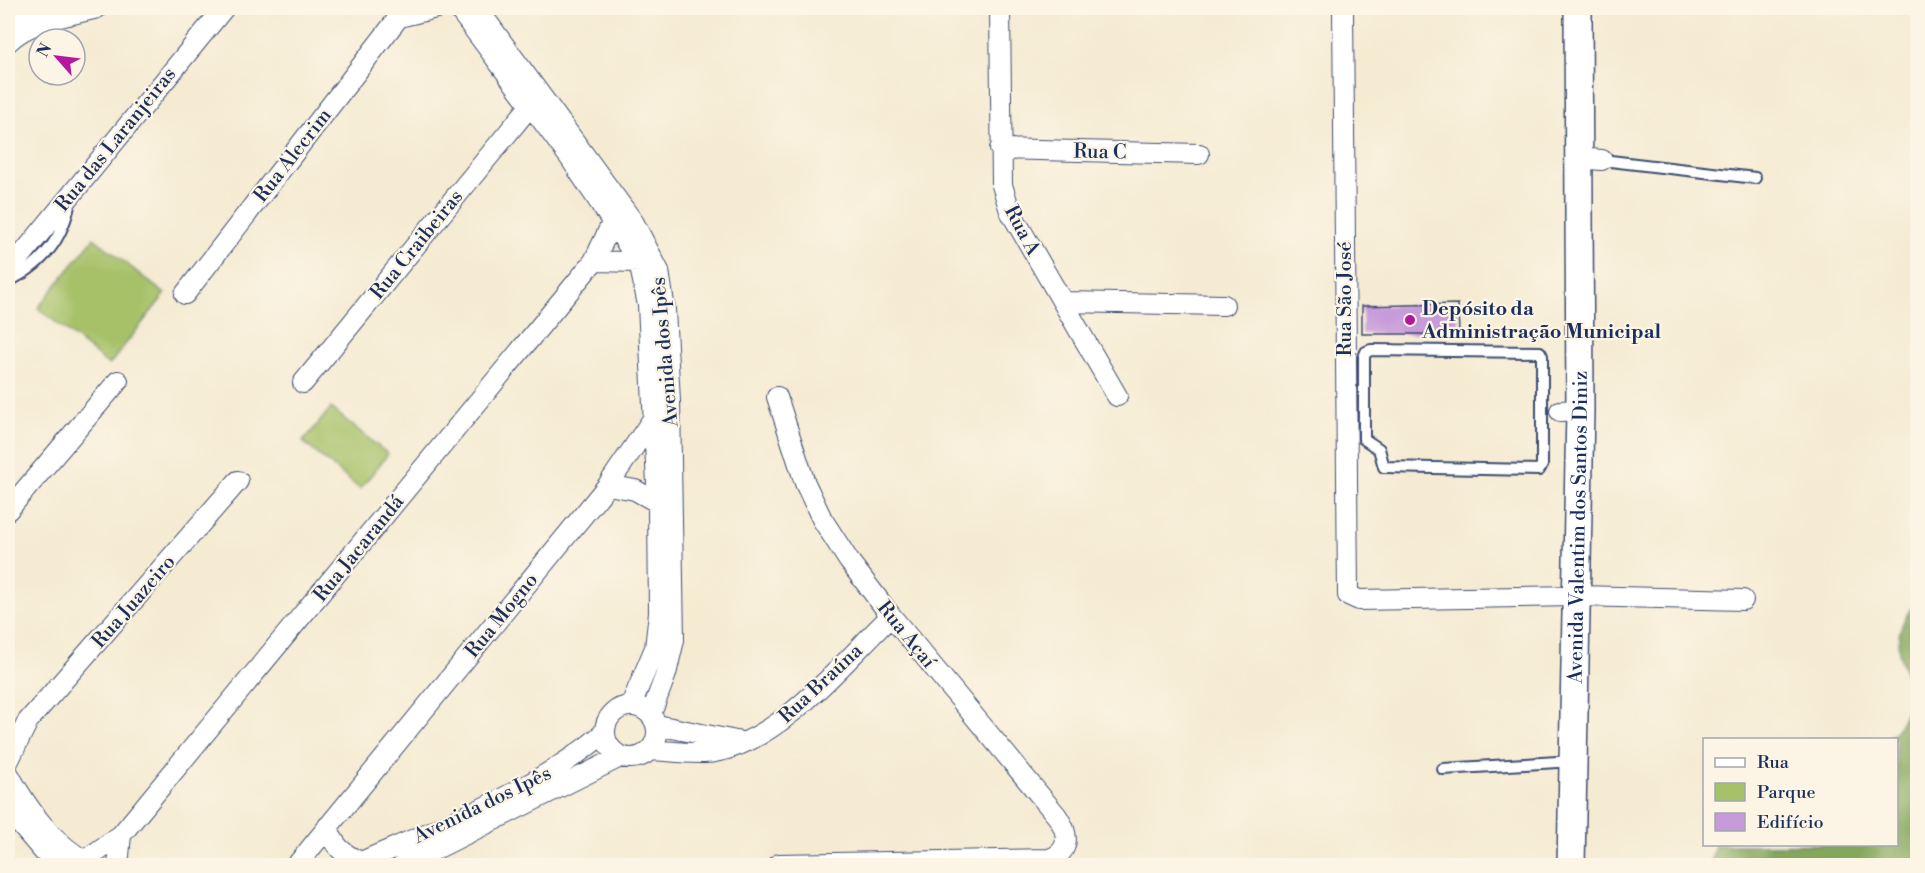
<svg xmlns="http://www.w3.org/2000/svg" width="1925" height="873" viewBox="0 0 1925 873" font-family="'Libre Bodoni',serif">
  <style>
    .green { fill: #a6c168; stroke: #607863; stroke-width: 1.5 }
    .forest { fill: #84a75c; stroke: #506b5d; stroke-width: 1.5 }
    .building { fill: #c79ada }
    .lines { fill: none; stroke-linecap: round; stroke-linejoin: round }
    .lane-casing { stroke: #3c4b70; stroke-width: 14 }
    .street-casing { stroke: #3c4b70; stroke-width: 22 }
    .secondary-casing { stroke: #3c4b70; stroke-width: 30 }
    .lane { stroke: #fff; stroke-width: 10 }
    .street { stroke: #fff; stroke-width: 20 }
    .secondary { stroke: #fff; stroke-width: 27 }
    .poi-dot { fill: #b5179e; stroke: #fcf5e5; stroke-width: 2 }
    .labels { text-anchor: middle; stroke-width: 4.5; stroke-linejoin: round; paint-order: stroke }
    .street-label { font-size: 20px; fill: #1b2f5e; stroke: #fcf5e5 }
    .poi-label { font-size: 20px; font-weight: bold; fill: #1b2f5e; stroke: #fcf5e5; text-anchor: start }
  </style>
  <rect width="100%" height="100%" fill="#fcf5e5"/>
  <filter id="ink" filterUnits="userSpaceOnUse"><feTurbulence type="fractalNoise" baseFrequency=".0167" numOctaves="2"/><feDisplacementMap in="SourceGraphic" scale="12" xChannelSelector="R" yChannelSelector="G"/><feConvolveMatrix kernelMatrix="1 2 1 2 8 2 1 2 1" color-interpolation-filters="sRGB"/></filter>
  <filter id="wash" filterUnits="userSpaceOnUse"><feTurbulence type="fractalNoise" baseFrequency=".008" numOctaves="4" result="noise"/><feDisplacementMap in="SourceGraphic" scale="24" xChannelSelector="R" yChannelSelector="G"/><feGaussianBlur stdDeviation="1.35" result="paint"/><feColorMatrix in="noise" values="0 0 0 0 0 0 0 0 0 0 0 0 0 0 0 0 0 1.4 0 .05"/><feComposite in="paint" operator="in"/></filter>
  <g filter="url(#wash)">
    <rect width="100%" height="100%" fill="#f5ebd3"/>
    <path class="green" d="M94 238 165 294 109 365 38 308Z
      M331 408 388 454 360 489 303 442Z"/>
    <path class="forest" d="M1917 600V865H1710L1715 845 1896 844V740L1886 739C1896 734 1898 728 1903 718 1923 681 1894 669 1899 637 1900 624 1909 611 1917 600Z"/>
    <g id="blocks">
      <path class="building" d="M1458 304 1459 334H1362V306Z"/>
    </g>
  </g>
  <g filter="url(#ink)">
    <use href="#blocks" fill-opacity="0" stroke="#3c4b70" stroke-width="1.5"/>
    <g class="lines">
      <g class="lane-casing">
        <path id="lane" d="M1602 160 1755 178
          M8 281C43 265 63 239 70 201
          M1371 350 1540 352 1542 356V465L1539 470 1384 467 1379 449 1364 439V357L1366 352Z
          M1443 769 1574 761"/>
      </g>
      <g class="street-casing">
        <path id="street" d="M458 8 570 158 639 262 648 305 658 504 659 613 655 648 631 705
          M477 8 634 223 659 271 665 310 670 401 674 640 666 674 651 714
          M1000 8 1002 185 1010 211 1117 396
          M1343 8 1348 595 1359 600 1577 596 1743 600
          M399 17 436 8
          M8 21 34 8
          M8 42C30 20 67 16 97 8
          M1000 149 1199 154
          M1577 158 1602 160
          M594 261 639 262
          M8 272 224 8
          M185 294 399 17 400 8
          M1065 302 1224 305
          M303 383 530 106
          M777 397 805 483 822 519 849 561 891 616 1057 816C1069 833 1071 852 1049 859L779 864
          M1560 411 1580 410
          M608 485 635 490 666 507
          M8 510 118 381
          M605 732a26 26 0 1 1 52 0a26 26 0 1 1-52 0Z
          M657 725 741 742
          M650 750C671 751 695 755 715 752 782 740 843 662 891 616
          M8 762 28 721 238 481
          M8 773C29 812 53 844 93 866
          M8 810 44 852 61 866
          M328 826C333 846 342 853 360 862
          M84 861 121 835 594 261 612 223
          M118 866 121 835
          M296 866 608 485 657 413
          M352 866C434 830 537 791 605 732
          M402 866 622 756"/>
      </g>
      <g class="secondary-casing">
        <g id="secondary">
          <path id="s1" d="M1571 866 1580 410 1578 8"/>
        </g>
      </g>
      <use href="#lane" class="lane"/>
      <use href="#street" class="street"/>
      <use href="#secondary" class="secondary"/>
    </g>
  </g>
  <circle class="poi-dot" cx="1410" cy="320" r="6"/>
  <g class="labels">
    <g class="street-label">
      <text transform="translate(115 139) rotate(-51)" y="7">Rua das Laranjeiras</text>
      <text transform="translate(1100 151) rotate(1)" y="7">Rua C</text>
      <text transform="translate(292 155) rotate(-52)" y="7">Rua Alecrim</text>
      <text transform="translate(1023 230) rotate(62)" y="7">Rua A</text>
      <text transform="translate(416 244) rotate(-51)" y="7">Rua Craibeiras</text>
      <text transform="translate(1344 299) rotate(-90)" y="7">Rua São José</text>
      <text transform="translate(664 352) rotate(-95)" y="7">Avenida dos Ipês</text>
      <text dy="7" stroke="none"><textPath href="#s1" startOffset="339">Avenida Valentim dos Santos Diniz</textPath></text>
      <text transform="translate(358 548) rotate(-51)" y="7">Rua Jacarandá</text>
      <text transform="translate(133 601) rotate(-49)" y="7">Rua Juazeiro</text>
      <text transform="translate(501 615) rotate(-51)" y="7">Rua Mogno</text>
      <text transform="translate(907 634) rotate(51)" y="7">Rua Açaí</text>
      <text transform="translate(820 683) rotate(-43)" y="7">Rua Braúna</text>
      <text transform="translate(482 804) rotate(-26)" y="7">Avenida dos Ipês</text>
    </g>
    <g class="poi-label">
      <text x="1422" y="315">Depósito da<tspan x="1422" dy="23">Administração Municipal</tspan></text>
    </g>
  </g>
  <rect width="1925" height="873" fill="none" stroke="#fcf5e5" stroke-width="30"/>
  <rect x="1703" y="738" width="195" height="108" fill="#fcf5e5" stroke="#a2a6af" stroke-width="1.5"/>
  <rect x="1715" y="758" width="30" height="9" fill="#ffffff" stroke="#a2a6af" stroke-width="1.5"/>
  <text x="1757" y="768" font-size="18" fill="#1b2f5e">Rua</text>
  <rect x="1715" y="783" width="30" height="18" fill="#a6c168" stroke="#a2a6af" stroke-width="1.5"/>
  <text x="1757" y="798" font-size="18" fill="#1b2f5e">Parque</text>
  <rect x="1715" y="813" width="30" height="18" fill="#c79ada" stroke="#a2a6af" stroke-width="1.5"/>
  <text x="1757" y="828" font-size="18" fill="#1b2f5e">Edifício</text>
  <g transform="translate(57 57) rotate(298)"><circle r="28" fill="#fcf5e5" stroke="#a2a6af" stroke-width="1.5"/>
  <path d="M0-4.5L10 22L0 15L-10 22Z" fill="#b5179e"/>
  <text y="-9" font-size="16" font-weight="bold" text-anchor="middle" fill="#1b2f5e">N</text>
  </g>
</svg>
